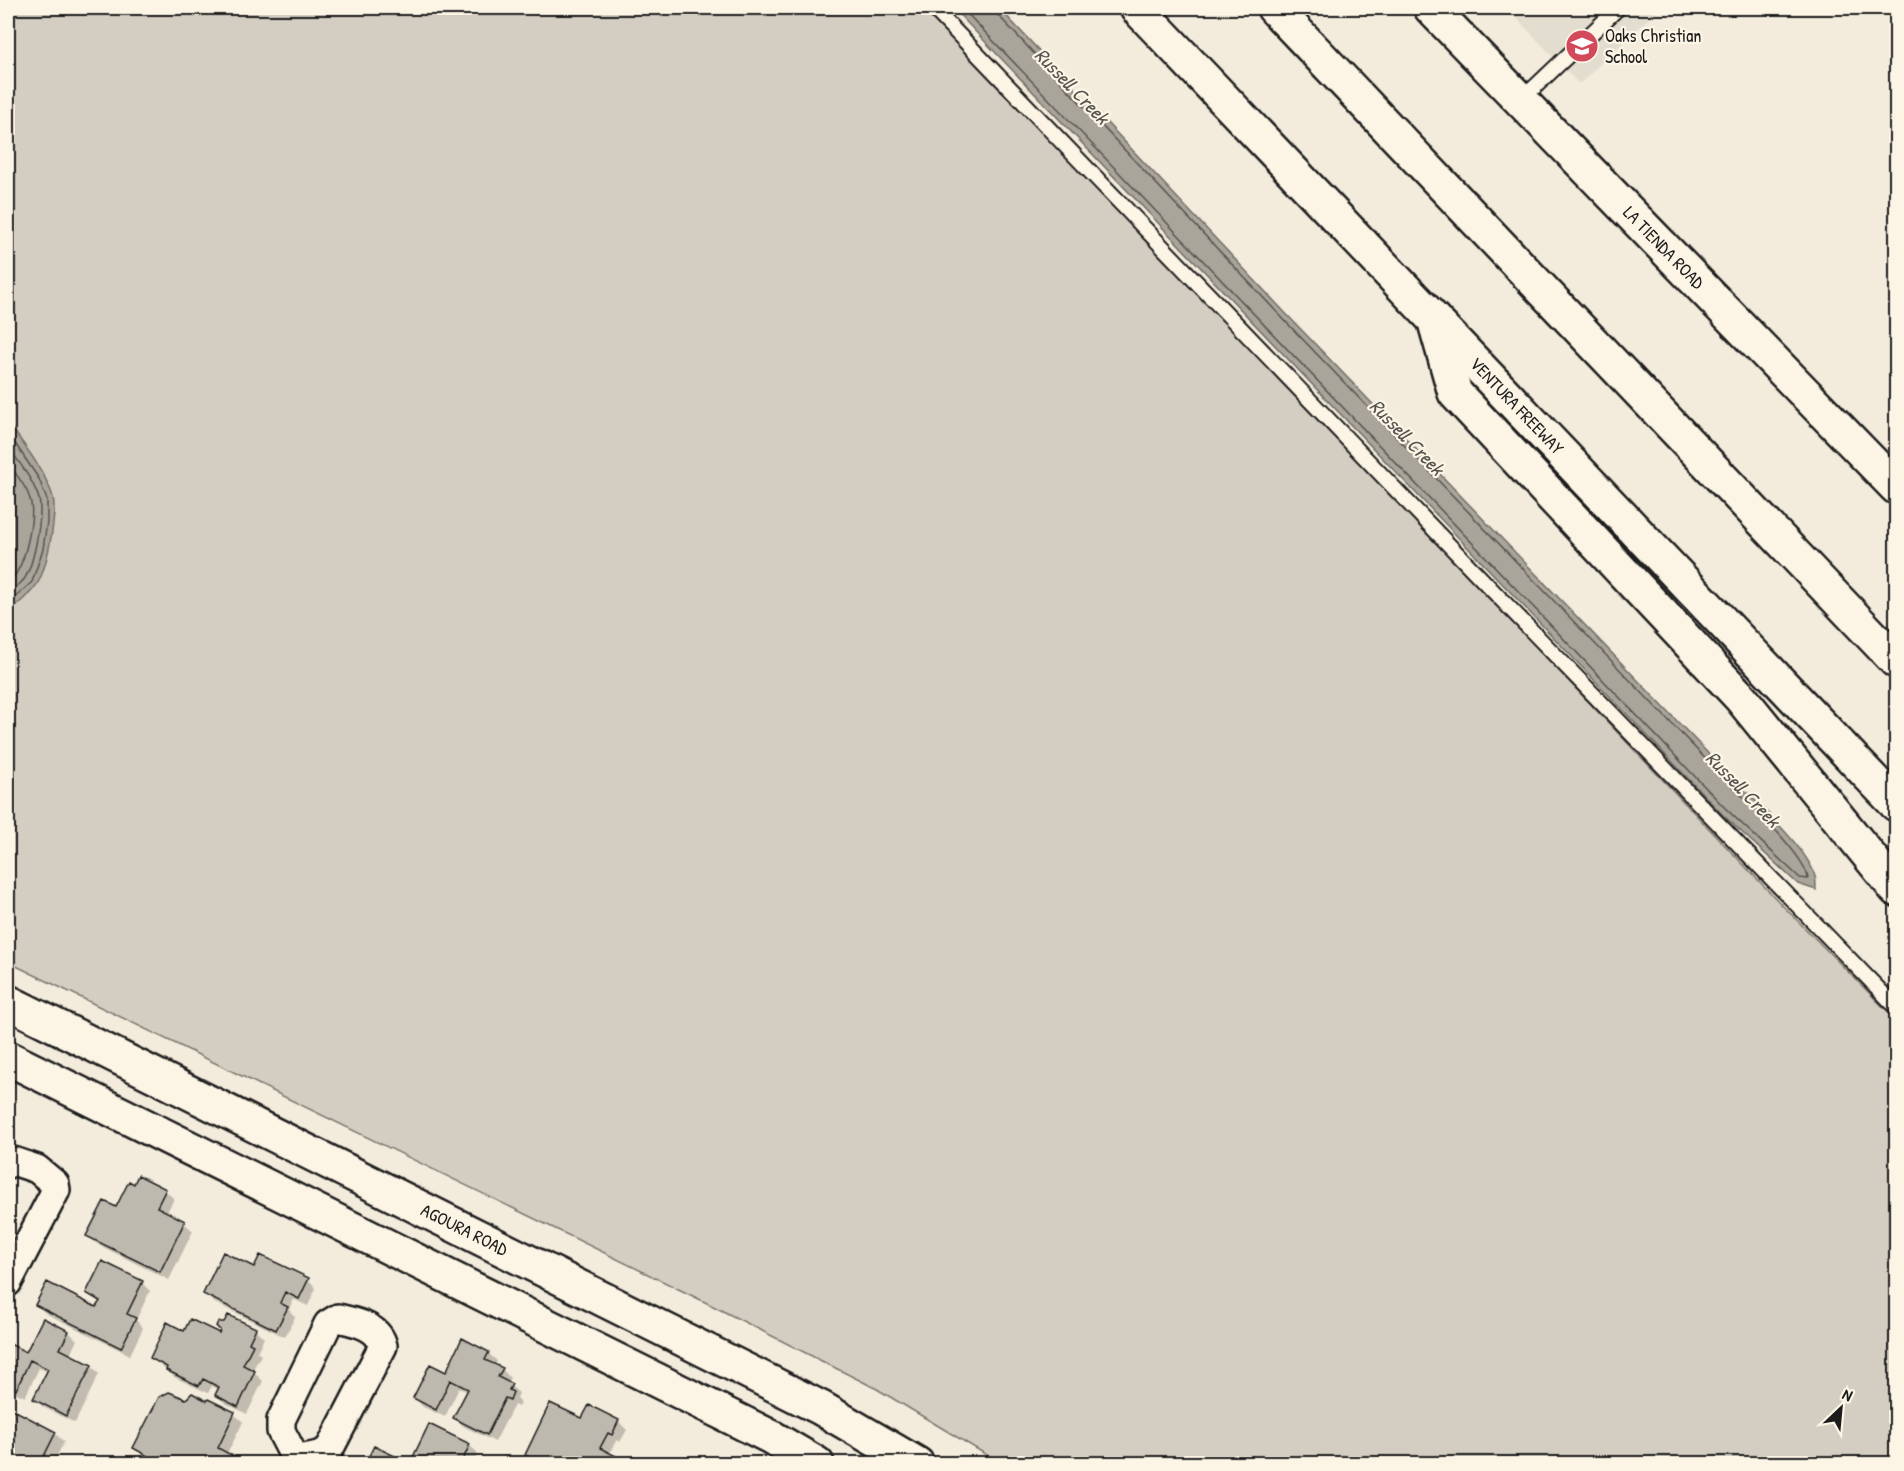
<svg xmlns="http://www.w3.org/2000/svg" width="1904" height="1471" viewBox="0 0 1904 1471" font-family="'Patrick Hand',sans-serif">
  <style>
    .built { fill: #e3ddcf }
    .green { fill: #d3cec1; stroke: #78756e; stroke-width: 1.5 }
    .water { fill: #aaa59b; stroke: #716e68; stroke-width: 1.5 }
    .shadow { fill: #0003 }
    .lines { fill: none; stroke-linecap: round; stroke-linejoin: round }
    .shore { stroke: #55534f; stroke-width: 1.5 }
    .building { fill: #beb9ae; stroke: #1c1c1c; stroke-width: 1.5 }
    .lane-casing { stroke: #1c1c1c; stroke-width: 18 }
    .street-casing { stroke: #1c1c1c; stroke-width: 32 }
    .secondary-casing { stroke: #1c1c1c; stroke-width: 38 }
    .highway-casing { stroke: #1c1c1c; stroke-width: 38 }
    .lane { stroke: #fcf5e5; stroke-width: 14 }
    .street { stroke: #fcf5e5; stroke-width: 27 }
    .secondary { stroke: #fcf5e5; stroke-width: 33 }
    .highway { stroke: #fcf5e5; stroke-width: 33 }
    .labels { text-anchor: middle; stroke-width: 4.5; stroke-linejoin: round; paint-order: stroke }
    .poi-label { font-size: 18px; fill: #1c1c1c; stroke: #fcf5e5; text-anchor: start }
    .street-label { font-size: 18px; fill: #1c1c1c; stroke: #fcf5e5 }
    .water-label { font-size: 20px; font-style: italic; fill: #55534f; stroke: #fcf5e5 }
  </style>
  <rect width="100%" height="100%" fill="#f3ecdd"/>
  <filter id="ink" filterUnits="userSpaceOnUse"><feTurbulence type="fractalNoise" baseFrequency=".0167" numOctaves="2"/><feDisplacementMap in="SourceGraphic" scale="12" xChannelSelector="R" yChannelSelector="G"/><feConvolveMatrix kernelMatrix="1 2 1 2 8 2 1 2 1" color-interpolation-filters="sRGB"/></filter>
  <g filter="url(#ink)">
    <path class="built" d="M1507 8H1660L1579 84Z"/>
    <path class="green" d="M8 8H927L1781 904 1896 1020V1463H1000L877 1389 701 1300 8 962Z"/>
    <path class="water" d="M953 8H999L1292 320 1725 771C1747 793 1808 848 1815 876 1816 880 1816 886 1816 890L1798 884 1722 814Z
      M8 423C23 443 46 473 53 497 57 515 47 572 35 587 29 595 17 606 8 610Z"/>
    <path class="shadow" d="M165 1190 174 1199 166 1214 184 1223 193 1231 169 1280 97 1244 88 1235 116 1209Z
      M255 1269 308 1279 316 1288 308 1306 293 1299 289 1310 295 1317 285 1337 213 1302 204 1294Z
      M142 1283 150 1291 136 1320 143 1328 130 1355 45 1313 37 1304 97 1309 100 1303 87 1293Z
      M255 1329 264 1338 257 1352 261 1355 252 1371 263 1381 247 1414 225 1403 217 1395 219 1390 212 1386 208 1393 176 1378 151 1358 185 1333 219 1335Z
      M69 1332 77 1340 70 1355 91 1366 99 1374 75 1423 43 1407 35 1399 48 1372 39 1368 25 1397 8 1389V1352L11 1346 27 1354Z
      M488 1353 497 1361 495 1366 502 1369 510 1378 507 1383 519 1393 517 1398 521 1402 518 1407 514 1405 495 1442 463 1426 455 1418 468 1392 459 1388 445 1417 423 1407 415 1398 446 1374Z
      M186 1401 208 1403 209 1401 234 1414 243 1422 227 1454 239 1464H157L144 1456 135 1448Z
      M590 1407 618 1421 627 1430 620 1442 617 1440 609 1455 621 1464H537L527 1454 582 1420Z
      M8 1409 55 1433 64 1442 53 1464H8Z
      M469 1445 478 1453 473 1464H422L415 1457Z"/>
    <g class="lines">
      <path class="shore" d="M962 8 1726 809 1800 878 1808 879C1808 857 1739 793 1721 775L1288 324 997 14 995 8
        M8 433 39 479 47 500V522L43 549 32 582 8 604
        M8 446C19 463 33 479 39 499 43 516 34 563 25 578 21 584 13 589 8 594
        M8 462C16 475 28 488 31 503 34 520 26 557 17 572 15 576 11 579 8 582"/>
    </g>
    <path class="building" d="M138 1175 166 1189 157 1207 185 1221 160 1272 86 1236 104 1201 116 1207 129 1181 134 1184Z
      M223 1252 254 1267 260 1255 309 1278 299 1299 285 1292 280 1303 288 1307 276 1330 203 1294Z
      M102 1261 143 1281 127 1314 136 1318 121 1348 35 1305 47 1282 96 1307 100 1301 86 1293Z
      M228 1315 256 1328 249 1343 253 1345 243 1365 255 1371 238 1407 215 1395 219 1387 203 1379 199 1386 166 1370 167 1367 150 1358 167 1322 184 1331 190 1319 219 1333 220 1330 216 1326 218 1322H224Z
      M43 1318 69 1331 60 1349 92 1365 66 1416 33 1399 48 1369 30 1360 16 1390 8 1386V1349L10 1344 26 1352Z
      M462 1338 489 1352 485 1360 503 1368 498 1377 512 1384 509 1390 513 1392 510 1400 505 1398 487 1435 453 1418 468 1389 450 1380 436 1410 413 1398 430 1364 446 1372Z
      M169 1392 186 1399 192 1393 207 1401 208 1399 235 1412 218 1448 233 1456 229 1464H191L182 1459 179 1464H162L133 1448 159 1397Z
      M550 1403 582 1418 589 1405 619 1420 612 1435 608 1433 600 1448 616 1456 612 1464H543L525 1455Z
      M8 1407 56 1432 40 1464H8Z
      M429 1424 470 1444 461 1464H427L413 1457Z
      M374 1446 409 1463V1464H365Z"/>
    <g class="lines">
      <g class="lane-casing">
        <path id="lane" d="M933 8 1497 595 1896 1007
          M1520 101 1618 8"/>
      </g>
      <g class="street-casing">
        <path id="street" d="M8 1164 13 1161 37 1169 55 1184 56 1190 8 1282
          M338 1318C355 1322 379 1326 383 1346L330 1448 323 1454 296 1460 281 1431V1420L328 1324Z"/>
      </g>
      <g class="secondary-casing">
        <g id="secondary">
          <path id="s1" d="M1431 8 1896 487"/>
          <path id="s2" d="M8 1002 821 1408 917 1464"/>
          <path d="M8 1058 771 1437 817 1464"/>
        </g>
      </g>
      <g class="highway-casing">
        <g id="highway">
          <path id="s3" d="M1137 8 1896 804"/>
          <path d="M1274 8 1896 661"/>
          <path d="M1436 326 1455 393 1741 698 1896 889"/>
        </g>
      </g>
      <use href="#lane" class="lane"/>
      <use href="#street" class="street"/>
      <use href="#secondary" class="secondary"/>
      <use href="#highway" class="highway"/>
    </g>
  </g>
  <defs>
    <g id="school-disc" transform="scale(1.725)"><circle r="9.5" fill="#d1495b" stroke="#fcf5e5"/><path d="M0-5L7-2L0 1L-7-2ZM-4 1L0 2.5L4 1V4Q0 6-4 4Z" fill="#fff"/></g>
  </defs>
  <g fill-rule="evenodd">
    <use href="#school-disc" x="1582" y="46"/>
  </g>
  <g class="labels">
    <g class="poi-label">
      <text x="1605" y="42">Oaks Christian<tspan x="1605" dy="21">School</tspan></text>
    </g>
    <g class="street-label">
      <text dy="6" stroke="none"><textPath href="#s1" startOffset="334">LA TIENDA ROAD</textPath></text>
      <text dy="6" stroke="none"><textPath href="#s3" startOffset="550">VENTURA FREEWAY</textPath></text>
      <text dy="6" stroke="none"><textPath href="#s2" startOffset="510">AGOURA ROAD</textPath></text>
    </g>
    <g class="water-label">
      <text transform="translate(1072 86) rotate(46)" y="7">Russell Creek</text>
      <text transform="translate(1407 437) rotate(46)" y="7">Russell Creek</text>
      <text transform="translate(1743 789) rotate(46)" y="7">Russell Creek</text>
    </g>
  </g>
  <rect width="1904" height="1471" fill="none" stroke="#fcf5e5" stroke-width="30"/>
  <rect x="15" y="15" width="1874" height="1441" fill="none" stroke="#1c1c1c" stroke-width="2" filter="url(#ink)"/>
  <g transform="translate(1841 1408) rotate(26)" stroke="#fcf5e5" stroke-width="4.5" paint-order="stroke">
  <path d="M0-4.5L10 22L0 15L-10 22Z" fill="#1c1c1c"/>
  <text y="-9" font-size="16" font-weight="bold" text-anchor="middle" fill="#1c1c1c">N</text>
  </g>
</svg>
